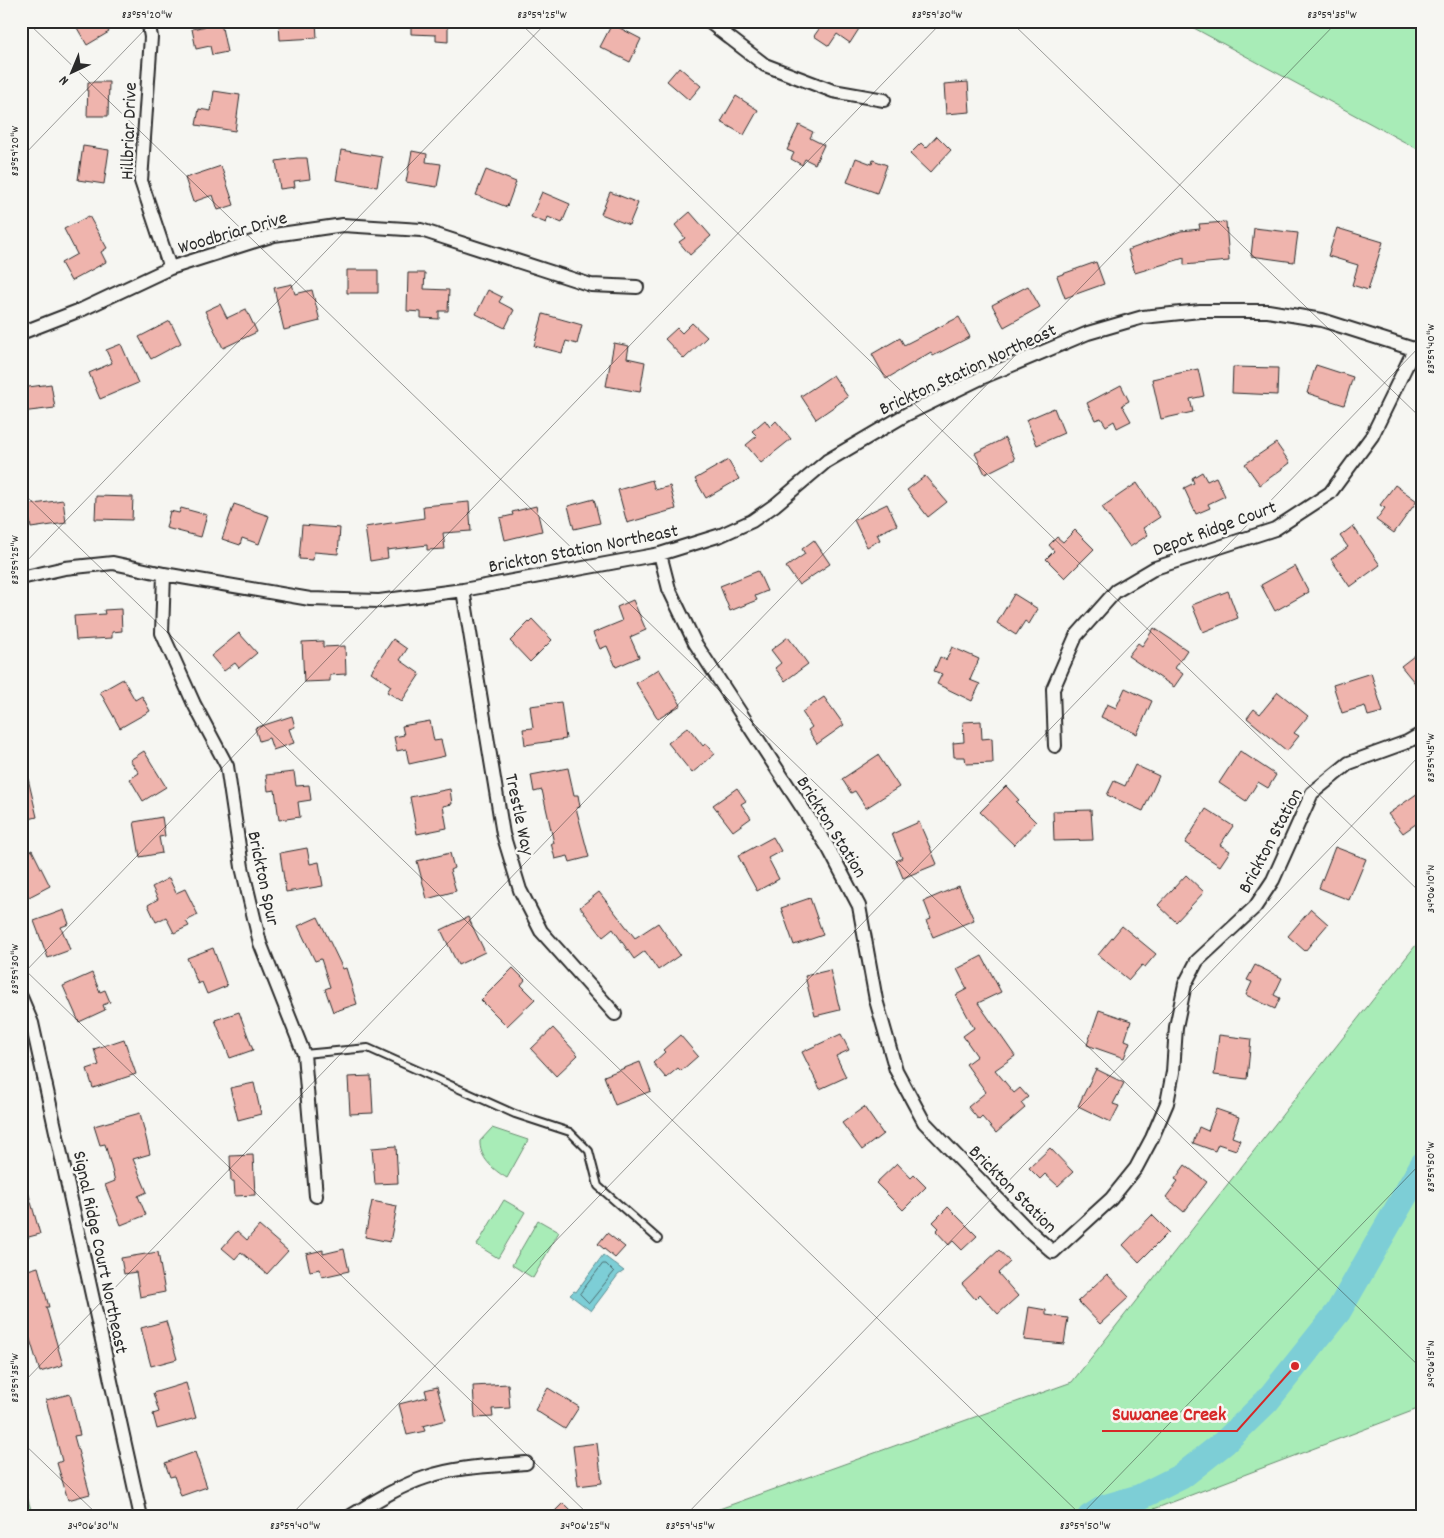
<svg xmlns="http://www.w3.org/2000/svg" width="1444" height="1538" viewBox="0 0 1444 1538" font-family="Dekko,sans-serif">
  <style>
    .green { fill: #a8ecb7; stroke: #6a8c71 }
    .water { fill: #7dced6; stroke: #5c8d92 }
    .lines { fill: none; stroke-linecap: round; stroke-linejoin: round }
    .shore { stroke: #4c6c6f; stroke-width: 1 }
    .river { stroke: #7dced6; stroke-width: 26 }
    .building { fill: #efb4ad; stroke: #2b2b2b }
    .lane-casing { stroke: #2b2b2b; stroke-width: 10 }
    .street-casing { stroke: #2b2b2b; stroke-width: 16 }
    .lane { stroke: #f6f6f2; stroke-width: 6 }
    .street { stroke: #f6f6f2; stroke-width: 12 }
    .ticks { fill: none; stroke: #2b2b2b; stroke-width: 1; stroke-opacity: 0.45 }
    .labels { text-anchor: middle; stroke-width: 5; stroke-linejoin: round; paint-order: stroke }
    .street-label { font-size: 19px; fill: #2b2b2b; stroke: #f6f6f2 }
    .leader { fill: none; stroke: #d62828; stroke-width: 2 }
    .callout-dot { fill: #d62828; stroke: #f6f6f2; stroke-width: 2 }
    .callout-label { font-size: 20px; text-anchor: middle; font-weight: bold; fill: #d62828; stroke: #f6f6f2; stroke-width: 5; stroke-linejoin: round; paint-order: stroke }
    .neatline { fill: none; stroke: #2b2b2b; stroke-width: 2 }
    .ticks-label { font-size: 12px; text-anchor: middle; fill: #2b2b2b }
  </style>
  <rect width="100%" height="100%" fill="#f6f6f2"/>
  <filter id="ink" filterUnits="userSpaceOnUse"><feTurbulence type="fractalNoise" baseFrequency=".02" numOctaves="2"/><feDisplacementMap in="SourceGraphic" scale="10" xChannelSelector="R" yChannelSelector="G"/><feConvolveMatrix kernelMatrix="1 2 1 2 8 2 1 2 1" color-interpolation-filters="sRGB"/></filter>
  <g filter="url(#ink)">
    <path class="green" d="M1181 21H1423V152Z
      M1423 936V1407L1133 1517H697L1072 1382Z
      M492 1128 528 1140 507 1178C493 1170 479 1157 480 1141Z
      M504 1200 525 1212 498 1258 477 1245Z
      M538 1220 559 1232 533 1278 512 1265Z
      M21 1475 33 1517H21Z"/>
    <path class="water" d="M603 1255 624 1271 618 1275 591 1311 570 1295 574 1291 576 1292Z"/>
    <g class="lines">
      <path class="shore" d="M603 1264H606L614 1272 589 1303 580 1294Z"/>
      <path class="river" d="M1090 1517 1106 1507 1140 1497 1182 1476 1225 1442 1267 1401 1338 1312 1423 1164"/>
    </g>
    <path class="building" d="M73 21H103L109 32 87 45Z
      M316 21 317 38 280 40 279 23Z
      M411 21H448V42L436 41V35L411 34Z
      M816 21H864L850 43 837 34 829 46 814 36 822 25Z
      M221 23 227 52 212 55 210 46 196 49 192 29Z
      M612 24 641 39 630 62 600 47Z
      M679 67 701 86 689 100 667 81Z
      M88 82H109L108 116H87Z
      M968 82 970 112 946 114 944 84Z
      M214 91 240 95 235 131 196 125 199 109 211 111Z
      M736 96 758 110 744 135 721 122Z
      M799 125 813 132 810 138 824 145 815 164 805 159 802 165 791 159 794 153 787 150Z
      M937 136 951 150 930 173 910 154 921 143 926 148Z
      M83 146 109 150 104 184 78 180Z
      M341 150 382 157 377 187 336 180Z
      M412 151 427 154 426 162 441 164 437 187 406 182Z
      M297 158H307L310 179 294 181 295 187 280 189 276 161Z
      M856 158 872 164 873 160 887 165 877 193 847 182Z
      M221 166 234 205 218 210 213 195 193 202 185 178Z
      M486 170 516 182 507 207 476 195Z
      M542 192 570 204 562 223 548 217 546 223 531 217Z
      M610 192 638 203 629 225 601 214Z
      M690 212 711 236 690 255 679 242 685 238 675 225Z
      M89 216 107 248 101 252 106 262 71 281 61 263 77 254 64 229Z
      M1226 222 1229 261 1184 265V258L1135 273 1128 250 1181 231 1200 229 1199 224Z
      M1254 228 1298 233 1294 262 1251 256Z
      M1337 228 1383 242 1368 290 1352 285 1358 265 1328 256Z
      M1096 262 1104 284 1065 298 1057 276Z
      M347 270H378V293H347Z
      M408 273H425L424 289 449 290 448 311H439V319L421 318V312L407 311Z
      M292 284 295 294 312 290 320 321 284 330 274 288Z
      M1028 286 1040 307 1004 327 992 305Z
      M488 290 502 297 499 302 514 310 505 328 476 314Z
      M220 304 227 318 246 309 257 332 223 348 205 311Z
      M543 314 582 325 577 344 566 341 562 353 534 346Z
      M959 317 970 337 933 356 931 352 886 379 872 354 900 338 904 345Z
      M170 321 181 343 151 359 139 337Z
      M692 323 707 337 684 359 665 339 677 328 682 333Z
      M614 343 629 346 627 358 645 362 640 392 606 386Z
      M121 344 138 383 100 399 89 373 112 363 106 350Z
      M1316 365 1353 377 1344 405 1307 393Z
      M1233 367 1278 368 1277 395 1232 393Z
      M1198 369 1204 396 1190 399 1193 412 1161 419 1152 379Z
      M833 375 848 397 816 419 801 396Z
      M51 384 55 408 21 412V388Z
      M1121 385 1129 401 1122 405 1131 421 1117 428 1114 421 1106 426 1101 418 1095 420 1087 403Z
      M1054 408 1064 433 1037 445 1026 420Z
      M765 420 770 427 776 421 791 439 761 463 746 445 757 436 752 431Z
      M1005 438 1015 459 985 474 975 453Z
      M1276 443 1290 463 1260 485 1245 464Z
      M728 460 739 479 706 498 695 479Z
      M1202 472 1207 481 1216 477 1225 496 1208 504 1210 508 1196 514 1184 488 1194 483 1192 478Z
      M925 476 947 502 928 517 907 490Z
      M652 480 655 490 670 486 676 509 627 523 618 490Z
      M1137 483 1160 517 1143 528 1148 535 1130 547 1102 507Z
      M1395 485 1417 501 1394 533 1376 520 1385 508 1380 505Z
      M96 496 133 497 132 520 95 519Z
      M594 499 600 523 574 529 568 506Z
      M63 500 66 523 31 528 27 505Z
      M469 502 471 531 443 533 445 549 427 550V545L387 550 388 558 370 561 365 527 424 518 423 506Z
      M234 504 269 516 259 544 242 538 240 545 222 539Z
      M887 504 897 525 877 534 880 540 867 547 854 520Z
      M536 506 542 531 505 540 500 518 513 515 512 512Z
      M181 508 207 515 201 537 166 528 170 511 179 513Z
      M302 525 340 528 338 554 314 552 313 560 299 559Z
      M1353 526 1380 565 1350 587 1331 559 1348 547 1340 536Z
      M1075 530 1094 549 1065 578 1046 559 1054 551 1049 545 1057 537 1063 542Z
      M814 540 830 564 799 585 786 567 805 554 802 549Z
      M1295 566 1309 592 1275 611 1261 585Z
      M758 571 767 591 755 596 757 600 730 611 720 586Z
      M1228 591 1238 618 1203 632 1192 605Z
      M1014 594 1038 609 1029 624 1025 621 1016 635 997 623Z
      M633 600 646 630 630 637 639 657 616 667 607 646 600 649 593 633 622 621 617 607Z
      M121 609 122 631 112 632V638L76 640 74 616 105 614 104 610Z
      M532 619 552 640 530 662 510 641Z
      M1154 628 1187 650 1175 668 1183 674 1174 687 1128 656 1138 643 1142 646Z
      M239 633 257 653 239 668 235 663 224 671 211 656Z
      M788 637 808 664 785 681 775 668 781 663 771 650Z
      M393 639 407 649 400 660 420 674 402 701 387 692 391 686 371 672Z
      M323 641V647L345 646 346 674 330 675V681L304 682 302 642Z
      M952 647 979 659 970 680 980 684 972 701 937 684 942 674 934 671 940 657 946 660Z
      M1423 649V693L1401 666Z
      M659 669 681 705 658 719 636 683Z
      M1371 673 1383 712 1368 716 1365 706 1342 713 1333 685Z
      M123 679 135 700 142 696 150 711 120 728 100 692Z
      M1125 688 1152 701 1137 734 1101 717 1107 704 1116 708Z
      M1278 692 1308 716 1294 733 1299 736 1287 751 1247 718 1254 709 1260 714Z
      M824 697 844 725 817 744 808 730 812 727 802 712Z
      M561 702 566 739 525 745 523 729 533 728 530 706Z
      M292 716 295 727 289 729 294 743 273 750 269 738 259 741 255 728Z
      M430 721 434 741 441 740 445 756 409 764 406 749 397 751 394 737 404 735 402 726Z
      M981 721 982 739 992 738 993 763 966 764 965 757H954L953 743 964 742 963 722Z
      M688 727 703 746 706 743 715 754 692 773 668 743Z
      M144 751 166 787 143 801 130 779 139 773 130 760Z
      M1240 751 1276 775 1268 788 1258 782 1246 801 1219 783Z
      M878 755 899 787 866 808 855 791 851 793 842 779Z
      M1135 765 1159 776 1143 811 1107 795 1114 781 1125 786Z
      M568 768 574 795H578L580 807 576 808 589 857 570 862 568 856 555 859 551 843H554L542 790 534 792 531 775Z
      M21 770H26L37 817 21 821Z
      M294 772 296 786 309 785 311 800 298 802 300 817 279 820 275 790 268 791 266 775Z
      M1006 786 1019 800 1016 802 1036 822 1014 845 980 812Z
      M737 788 746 801 741 804 751 818 733 831 713 805Z
      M450 789 452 804 443 806 447 828 417 834 410 797Z
      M1418 793 1423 799V819L1403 833 1388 814Z
      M1206 809 1233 826 1220 845 1230 851 1220 866 1185 843Z
      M1091 810 1093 840 1054 841 1053 811Z
      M162 817 165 836 159 837 162 853 140 857 134 822Z
      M919 822 937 864 903 878 896 861 902 858 892 834Z
      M773 837 781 851 768 858 779 879 757 891 738 856Z
      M1335 847 1366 859 1349 900 1319 888Z
      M307 848 310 864 319 862 323 886 286 892 280 853Z
      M32 850 50 886 29 897 21 882V856Z
      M450 853 454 868 450 870 456 891 427 899 417 861Z
      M1186 875 1204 892 1176 922 1158 905Z
      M169 878 176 893 185 889 198 915 186 921 189 926 174 933 166 917 156 922 148 905 158 899 152 887Z
      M959 886 974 920 933 937 926 921 931 919 924 901Z
      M599 892 635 938 658 923 680 955 658 970 645 951 634 959 613 929 603 937 580 907Z
      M810 898 823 935 794 945 781 908Z
      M1311 909 1328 924 1305 951 1288 936Z
      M64 910 69 924 61 927 70 950 48 958 34 921Z
      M318 917 343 969 346 968 357 1004 333 1012 325 989 330 987 321 959 315 961 298 926Z
      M468 917 485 952 458 965 441 930Z
      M1122 926 1156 954 1145 967 1142 965 1129 980 1098 955Z
      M213 948 227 986 207 994 202 982 198 984 187 958Z
      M982 956 1001 992 978 1003 1015 1056 995 1070 1014 1093 1020 1088 1028 1097 1021 1103 1025 1108 996 1133 982 1117 979 1120 968 1107 986 1092 966 1064 977 1056 963 1036 974 1028 956 995 967 989 957 969Z
      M1255 965 1282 978 1274 995 1280 998 1275 1009 1246 995 1252 982 1247 980Z
      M513 968 525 980 521 985 535 999 507 1026 481 1000Z
      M830 970 840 1010 815 1016 805 976Z
      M92 973 100 992 105 990 110 1002 103 1005 105 1010 79 1022 63 986Z
      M1099 1010 1131 1021 1125 1040 1130 1042 1124 1058 1087 1045Z
      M239 1012 253 1050 230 1058 215 1020Z
      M553 1028 578 1055 556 1076 531 1049Z
      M841 1034 849 1050 836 1056 846 1077 820 1089 802 1052Z
      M680 1035 698 1056 681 1071 678 1068 666 1078 653 1063 665 1052 663 1050Z
      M1219 1035 1251 1039 1247 1079 1214 1075Z
      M124 1039 136 1074 93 1088 87 1069 99 1065 94 1049Z
      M640 1062 651 1091 615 1105 604 1076Z
      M1096 1069 1124 1083 1113 1104 1119 1106 1111 1122 1078 1106Z
      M371 1076 373 1113 350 1114 348 1077Z
      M254 1083 261 1114 238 1120 230 1088Z
      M864 1107 883 1134 862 1150 842 1123Z
      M1216 1109 1239 1117 1232 1137 1240 1140 1236 1150 1218 1144 1215 1151 1193 1143 1199 1127 1208 1131Z
      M140 1113 150 1154 133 1159 147 1192 138 1196 146 1215 121 1225 105 1185 115 1181 105 1144 100 1145 94 1126Z
      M396 1146 398 1183 375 1184 372 1148Z
      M1050 1148 1073 1172 1058 1186 1045 1174 1040 1179 1029 1168Z
      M253 1155 255 1195 235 1196 234 1181H231L230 1156Z
      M897 1163 911 1178 914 1175 926 1187 903 1210 876 1183Z
      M1185 1165 1207 1182 1184 1212 1166 1197 1178 1181 1175 1179Z
      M21 1181H25L40 1234 21 1239Z
      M372 1201 397 1206 390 1242 365 1237Z
      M948 1207 977 1236 962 1250 953 1241 949 1245 936 1231 939 1228 933 1222Z
      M1152 1215 1169 1232 1139 1262 1123 1245Z
      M259 1226 288 1251 267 1274 241 1252 235 1259 222 1248 237 1231 247 1240Z
      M607 1233 625 1247 615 1258 598 1244Z
      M344 1249 349 1271 322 1277 320 1269 310 1271 306 1254 323 1250V1254Z
      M999 1250 1010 1262 998 1273 1018 1296 998 1314 980 1294 975 1299 962 1284Z
      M158 1252 165 1292 140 1297 136 1272 124 1274 121 1258Z
      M38 1267 49 1307H46L63 1365 40 1372 21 1310V1272Z
      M1107 1274 1129 1297 1100 1324 1078 1301Z
      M1029 1307 1046 1310V1315L1068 1318 1064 1344 1024 1340Z
      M166 1321 177 1359 151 1366 141 1328Z
      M186 1383 196 1418 157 1429 153 1414 159 1412 153 1393Z
      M508 1384 510 1408 492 1409 493 1417 475 1418 473 1386Z
      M437 1387 446 1420 423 1426 425 1431 407 1435 399 1404 427 1397 425 1390Z
      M548 1388 579 1407 565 1429 535 1410Z
      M70 1394 80 1435 74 1436 90 1494 68 1500 57 1463 62 1461 46 1400Z
      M597 1443 602 1483 578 1486 573 1446Z
      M195 1452 207 1487 181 1496 174 1476 170 1477 165 1463Z
      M563 1503 577 1517H549Z"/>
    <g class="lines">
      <g class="lane-casing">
        <path id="lane" d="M304 1054 368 1048 515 1114 570 1132 589 1151 598 1186 658 1239"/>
      </g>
      <g class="street-casing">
        <path id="street" d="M148 21 151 37 141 181 170 268
          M708 21 765 65 833 91 884 100
          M21 333 83 309 170 268 274 235 343 225 421 230 591 285 637 287
          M660 554 669 589 695 643 829 849 859 906 876 1000 896 1070 924 1122 1025 1227 1053 1252 1111 1199 1136 1168 1152 1138 1167 1103 1173 1072 1176 1027 1185 984 1197 961 1255 907 1273 880 1312 793 1349 763 1407 742 1423 733
          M164 574 162 633 194 704 227 766 242 867 260 943 304 1054 316 1196
          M21 578 65 568 113 563 164 574 310 599 379 601 463 590 660 554 721 535 752 521 775 505 827 461 907 414 981 378 1088 333 1143 317 1200 311H1268L1322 320 1423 352
          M463 590 503 834 520 890 541 931 615 1014
          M1055 746 1053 689 1076 636 1116 591 1155 568 1275 529 1330 493 1372 436 1415 348
          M21 997 32 1023 141 1517
          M349 1517C374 1502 399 1486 427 1477 458 1466 494 1466 526 1463"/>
      </g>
      <use href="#lane" class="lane"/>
      <use href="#street" class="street"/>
    </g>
  </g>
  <path class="ticks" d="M26 21 1423 1370M518 21 1423 895M1010 21 1423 420M21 158 153 21M21 491 1083 1517M21 567 548 21M21 966 591 1517M21 976 943 21M21 1385 1338 21M21 1441 100 1517M289 1517 1423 343M684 1517 1423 752M1079 1517 1423 1161"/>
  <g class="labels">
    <g class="street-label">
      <text transform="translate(127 131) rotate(-88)" y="7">Hillbriar Drive</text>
      <text transform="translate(232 231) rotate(-16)" y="7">Woodbriar Drive</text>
      <text transform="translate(967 368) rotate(-25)" y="7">Brickton Station Northeast</text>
      <text transform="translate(1214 527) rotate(-20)" y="7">Depot Ridge Court</text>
      <text transform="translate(583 547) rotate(-11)" y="7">Brickton Station Northeast</text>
      <text transform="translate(521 814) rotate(78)" y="7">Trestle Way</text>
      <text transform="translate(833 826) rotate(58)" y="7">Brickton Station</text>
      <text transform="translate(1269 840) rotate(-62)" y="7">Brickton Station</text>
      <text transform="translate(265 878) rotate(78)" y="7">Brickton Spur</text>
      <text transform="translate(1014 1188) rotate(45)" y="7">Brickton Station</text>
      <text transform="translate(102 1252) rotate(78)" y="7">Signal Ridge Court Northeast</text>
    </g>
  </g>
  <path class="leader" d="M1295 1366L1237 1431H1102"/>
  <circle class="callout-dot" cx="1295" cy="1366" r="5"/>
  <g class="callout-label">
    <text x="1169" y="1420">Suwanee Creek</text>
  </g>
  <rect width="1444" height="1538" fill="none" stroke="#f6f6f2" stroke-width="55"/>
  <g transform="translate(72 72) rotate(224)" stroke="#f6f6f2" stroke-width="4" paint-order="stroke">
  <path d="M0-4L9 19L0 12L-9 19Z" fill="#2b2b2b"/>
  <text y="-8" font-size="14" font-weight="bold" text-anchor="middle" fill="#2b2b2b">N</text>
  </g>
  <rect x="28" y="28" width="1388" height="1482" class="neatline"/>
  <g class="ticks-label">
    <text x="147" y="18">83°59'20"W</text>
    <text x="542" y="18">83°59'25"W</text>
    <text x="937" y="18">83°59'30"W</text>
    <text x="1332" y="18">83°59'35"W</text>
    <text transform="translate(14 151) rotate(-90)" y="4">83°59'20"W</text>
    <text transform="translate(1430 349) rotate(-90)" y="4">83°59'40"W</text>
    <text transform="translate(14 560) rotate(-90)" y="4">83°59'25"W</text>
    <text transform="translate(1430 758) rotate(-90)" y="4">83°59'45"W</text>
    <text transform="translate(1430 889) rotate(-90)" y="4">34°06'10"N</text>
    <text transform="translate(14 969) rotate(-90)" y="4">83°59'30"W</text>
    <text transform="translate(1430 1167) rotate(-90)" y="4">83°59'50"W</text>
    <text transform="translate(1430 1364) rotate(-90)" y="4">34°06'15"N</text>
    <text transform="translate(14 1378) rotate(-90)" y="4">83°59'35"W</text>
    <text x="93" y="1529">34°06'30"N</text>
    <text x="295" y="1529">83°59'40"W</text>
    <text x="585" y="1529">34°06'25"N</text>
    <text x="690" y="1529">83°59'45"W</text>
    <text x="1085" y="1529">83°59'50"W</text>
  </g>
</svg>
